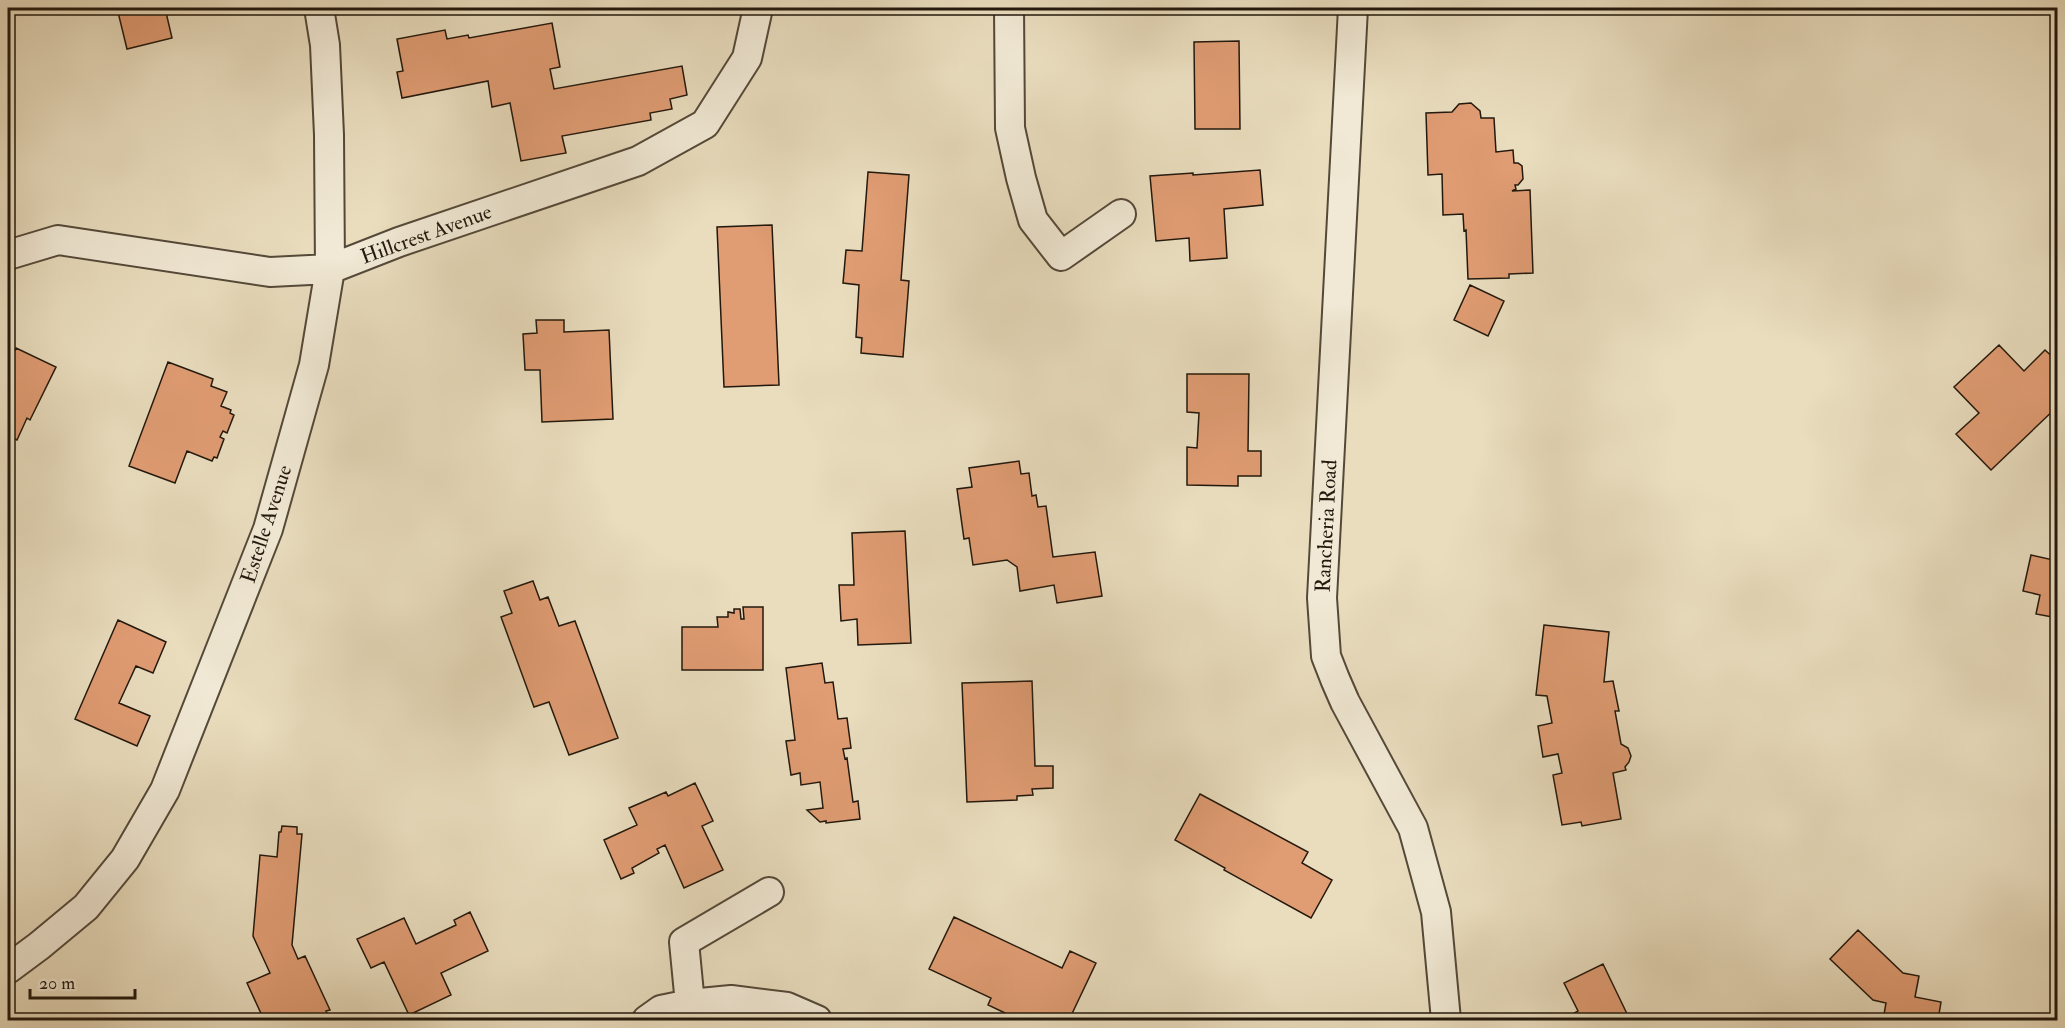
<svg xmlns="http://www.w3.org/2000/svg" width="2065" height="1028" viewBox="0 0 2065 1028" font-family="'IM FELL Double Pica',serif">
  <style>
    .building { fill: #e09c73; stroke: #22180d; stroke-width: 1.5 }
    .lines { fill: none; stroke-linecap: round; stroke-linejoin: round }
    .minor-casing { stroke: #544939; stroke-width: 32 }
    .minor { stroke: #f1e9d5; stroke-width: 28 }
    .labels { text-anchor: middle; stroke-width: 5; stroke-linejoin: round; paint-order: stroke }
    .street-label { font-size: 21px; fill: #22180d; stroke: #f1e9d5 }
  </style>
  <rect width="100%" height="100%" fill="#e9ddbe"/>
  <filter id="stains"><feTurbulence type="fractalNoise" baseFrequency=".00333" numOctaves="4"/><feColorMatrix values="0 0 0 0 .2 0 0 0 0 .09 0 0 0 0 .02 0 0 0 .5 -.17"/></filter>
  <radialGradient id="worn" r=".72"><stop offset=".6" stop-color="#630" stop-opacity="0"/><stop offset="1" stop-color="#630" stop-opacity=".3"/></radialGradient>
  <path class="building" d="M117 8H165L172 38 127 49Z
    M552 23 560 67 550 69 554 89 682 66 687 95 670 99 672 109 650 113 651 120 562 136 566 153 521 161 510 103 492 107 488 81 402 98 397 72 403 71 397 39 445 30 447 39 468 35 469 38Z
    M1239 41 1240 129H1195L1194 42Z
    M1471 103 1480 111 1481 118H1494L1496 152 1513 150 1514 163H1518L1522 166 1523 179 1518 185H1515L1516 189 1512 191 1530 190 1533 273 1509 274V278L1468 279 1466 230 1464 231 1463 214 1443 215 1442 174 1428 175 1426 113 1452 112 1459 104Z
    M1260 170 1263 205 1224 209 1227 258 1190 261 1189 238 1156 241 1150 176 1193 173V175Z
    M868 172 909 175 901 280 909 281 903 357 861 353 862 338 856 337 859 285 843 283 846 250 862 251Z
    M772 225 779 385 724 387 717 227Z
    M1470 285 1504 301 1488 336 1454 320Z
    M536 320H564V332L609 330 613 419 542 422 540 370H525L523 334 537 333Z
    M1999 345 2024 371 2045 350 2058 362V406L1991 470 1956 434 1979 413 1954 387Z
    M16 348 56 367 30 420 27 418 17 440 8 436V365Z
    M168 362 213 379 211 386 227 392 221 406 231 410 230 413 234 415 227 433 223 431 220 437 224 439 217 458 214 457 212 461 187 451 175 483 129 466Z
    M1187 374H1249L1248 451H1261V476H1238V486L1187 485V447L1197 448 1199 413 1187 412Z
    M1019 461 1021 474 1029 473 1032 496 1036 495 1038 507 1046 506 1053 557 1095 552 1102 596 1057 603 1054 585 1020 591 1017 567 1007 560 973 565 969 538 964 539 957 489 972 487 969 468Z
    M905 531 911 643 858 645 857 619 841 621 839 585H854L852 533Z
    M2031 555 2058 561V618L2036 614 2040 595 2023 591Z
    M533 581 540 600 548 597 559 626 575 621 618 738 569 755 549 702 534 707 501 617 512 613 504 591Z
    M743 607H763V670H682V627H718L717 617H728V612L734 613V609H740L741 619H744Z
    M118 620 166 642 153 673 136 666 119 703 150 716 137 746 75 719Z
    M1544 625 1609 632 1604 682 1613 681 1619 711H1615L1621 744 1628 748 1631 756 1629 762 1625 767 1626 770 1613 773 1621 819 1582 826 1581 822 1562 825 1553 775 1562 773 1558 754 1543 757 1538 726 1552 723 1547 696 1536 695Z
    M822 663 825 683 833 682 838 719 847 718 851 748 843 749 845 759 847 758 853 802 858 801 860 819 826 823V821L820 822 807 810 823 808 820 782 801 785 800 773 791 775 786 741 795 740 786 668Z
    M1032 681 1035 766H1053V788L1032 789 1033 795 1017 796V800L967 802 962 683Z
    M695 783 713 821 702 826 723 870 684 888 665 845 657 849 659 853 632 868 634 873 621 879 604 840 637 825 629 808 666 792 668 796Z
    M1200 794 1308 852 1302 863 1332 880 1311 918 1224 870 1225 868 1175 840Z
    M282 826 297 827V834H302L292 945 298 959 305 956 330 1010 326 1011 330 1019 327 1020H264L247 983 270 973 253 936 260 855 277 857 279 832H281Z
    M470 912 488 951 441 973 451 995 409 1015 384 962 371 968 357 939 404 918 416 944 456 925 454 920Z
    M954 917 1062 968 1070 951 1096 963 1069 1020H1046L1042 1019 1041 1020H1003L1005 1013 988 1005 991 998 929 969Z
    M1858 930 1903 973 1919 976 1915 997 1941 1002 1938 1020H1883L1886 1003 1873 1000 1830 959Z
    M1603 964 1630 1020H1571L1569 1016 1578 1011 1564 983Z"/>
  <g class="lines">
    <g class="minor-casing">
      <path id="minor" d="M1009 8 1010 128 1021 178 1033 220 1061 256 1121 214
        M1353 8 1322 598 1326 656 1335 679 1345 702 1413 828 1436 912 1446 1020
        M8 255 58 240 270 272 330 269 399 242 638 161 705 124 747 58 758 8
        M8 969 39 946 86 907 125 859 165 790 268 529 314 365 330 269 329 135 325 45 319 8
        M690 1004 684 942 769 892
        M647 1020 661 1010 690 1004 731 1000 787 1007 817 1020"/>
    </g>
    <use href="#minor" class="minor"/>
  </g>
  <g class="labels">
    <g class="street-label">
      <text transform="translate(426 234) rotate(-20)" y="7">Hillcrest Avenue</text>
      <text transform="translate(266 524) rotate(-72)" y="7">Estelle Avenue</text>
      <text transform="translate(1326 526) rotate(-87)" y="7">Rancheria Road</text>
    </g>
  </g>
  <rect width="2065" height="1028" fill="none" stroke="#e9ddbe" stroke-width="30"/>
  <rect x="9" y="9" width="2047" height="1010" fill="none" stroke="#22180d" stroke-width="3"/>
  <rect x="15" y="15" width="2035" height="998" fill="none" stroke="#22180d" stroke-width="1.5"/>
  <path d="M30 989v9h105v-9" fill="none" stroke="#22180d" stroke-width="3"/>
  <text x="39" y="989" font-size="18" fill="#22180d" stroke="#f1e9d5" stroke-width="4.5" paint-order="stroke">20 m</text>
  <rect width="100%" height="100%" filter="url(#stains)"/>
  <rect width="100%" height="100%" fill="url(#worn)"/>
</svg>
